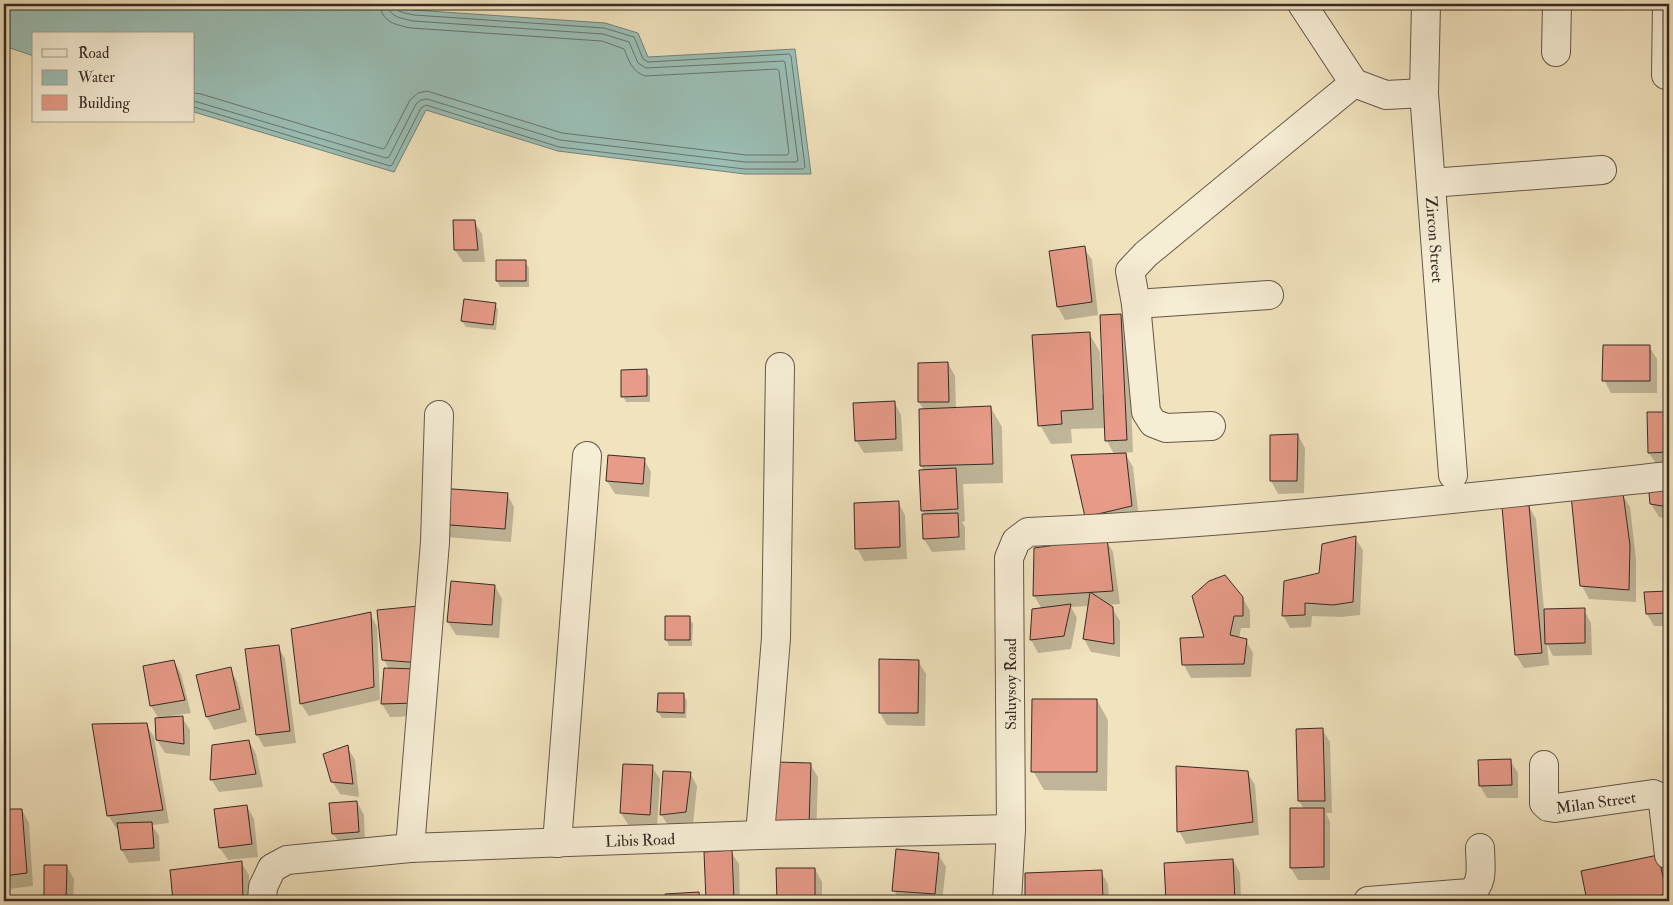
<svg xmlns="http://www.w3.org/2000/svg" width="1673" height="905" viewBox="0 0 1673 905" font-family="'IM FELL Double Pica',serif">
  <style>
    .water { fill: #9bbeb5; stroke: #73837b }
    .shadow { fill: #0003 }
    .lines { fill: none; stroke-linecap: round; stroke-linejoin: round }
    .shore { stroke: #68746d; stroke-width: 1 }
    .building { fill: #e79b88; stroke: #362a25 }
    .minor-casing { stroke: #65584b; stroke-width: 30 }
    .minor { stroke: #f6edd5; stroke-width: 28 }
    .labels { text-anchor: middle; stroke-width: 4; stroke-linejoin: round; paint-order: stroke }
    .street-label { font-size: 16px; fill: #362a25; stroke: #f6edd5 }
  </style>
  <rect width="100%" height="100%" fill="#f1e3be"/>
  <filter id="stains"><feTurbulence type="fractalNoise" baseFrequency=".004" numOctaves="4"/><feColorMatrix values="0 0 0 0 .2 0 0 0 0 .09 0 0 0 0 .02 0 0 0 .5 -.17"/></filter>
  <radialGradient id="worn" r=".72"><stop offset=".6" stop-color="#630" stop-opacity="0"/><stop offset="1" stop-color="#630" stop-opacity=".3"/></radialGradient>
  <path class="water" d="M4 4H390L414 10 605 23 638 33 648 57 795 49 811 174H745L558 151 426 110 394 172 194 112V34H34V56L4 46Z"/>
  <path class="shadow" d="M474 221 482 234 485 262H463L455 250Z
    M1084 248 1092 260 1098 315 1065 320 1058 307Z
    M497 262H525L529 268V287H500L497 281Z
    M495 304 498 310 496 330 466 327 462 321Z
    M1120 315 1128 328 1133 452 1125 453 1133 467 1139 519 1086 516 1114 454 1107 441 1106 428 1071 429 1072 443 1051 444 1040 425 1089 333 1100 352 1102 395H1104Z
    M1649 346 1657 359V393H1611L1604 380Z
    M948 363 955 376 956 409 991 408 1002 427 1003 483 963 484 965 521 962 522 965 527V550L932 552 924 539 925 515 922 510 924 471 921 466 920 410H924L919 402Z
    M646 370 650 377V402H626L623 396Z
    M894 402 901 415 903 451 864 453 856 440Z
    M1669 413V465H1657L1649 453 1648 414Z
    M1298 435 1305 448 1304 493 1278 494 1271 481Z
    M609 457 644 459 651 472 649 497 615 494 607 481Z
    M1669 488V519L1659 517 1651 504Z
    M507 494 514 507 511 542 445 537 438 524Z
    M1622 494 1630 507 1636 559V602L1589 599 1582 586Z
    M898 502 905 515 907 559 864 561 857 548Z
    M1529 506 1536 519 1544 610H1584L1591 623 1592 655 1553 656 1547 644 1549 665 1524 668 1516 655Z
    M1355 538 1363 550 1360 615 1341 617 1312 616 1311 627 1290 628 1283 615 1320 574Z
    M1106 540 1113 552 1120 604 1107 605 1112 608 1120 621V657L1091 652 1084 639 1089 606 1071 607 1077 618 1071 649 1038 653 1031 640 1033 610 1042 609 1034 596 1035 549Z
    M495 586 502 599 499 638 456 635 448 622Z
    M1669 592V626H1654L1647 614 1646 594Z
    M1242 597 1250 611V628H1241L1239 638 1246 640 1253 653 1251 677 1191 678 1184 665Z
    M428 606 423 716 390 717 382 704 385 669H389L384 660Z
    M370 614 377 626 380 700 309 716 301 704Z
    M689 617 693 624 692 646H669L666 639Z
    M278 646 285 659 296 743 264 747 257 735Z
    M174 661 181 674 191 713 171 716V718L182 717 190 730V756L165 753 157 740 159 719 151 706Z
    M918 661 926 674 925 726 887 725 880 713Z
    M230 669 237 682 247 722 214 730 207 717Z
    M684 695 687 701 686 718H662L658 712Z
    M1097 700 1108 720 1107 791 1044 790 1033 771Z
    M146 725 154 737 169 823 152 825 159 836 160 861 129 863 122 850 119 828H116L108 815Z
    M1322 729 1330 742 1332 813H1326L1330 822V880H1298L1291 868 1304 809 1299 801 1297 730Z
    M249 741 256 754 263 787 219 792 211 779Z
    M347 747 355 760 359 797 340 794 332 781Z
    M1510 760 1518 773V798H1487L1480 786Z
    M778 764H810L818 777 816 837Z
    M652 767 660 779 657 827 629 826 621 813Z
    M1247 772 1255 785 1259 835 1186 844 1179 831Z
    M690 773 697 786 693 824 669 827 661 814Z
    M357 802 364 815 365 845 341 846 333 833Z
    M247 806 254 819 258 857 228 860 220 848Z
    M4 810H22L29 823 33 886 8 889 4 881Z
    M731 852 739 864 740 901H707L705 853Z
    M938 854 946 867 942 901H900L894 890Z
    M1658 856 1665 869 1669 888V901H1588L1582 872Z
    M1233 860 1240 873 1241 901H1168L1166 864Z
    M241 862 249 875V901H175L171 871Z
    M67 867 74 879 73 901H32V899L46 896Z
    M815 869 822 882V901H778V870Z
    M1101 872 1108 884 1109 901H1027L1026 874Z
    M698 893 702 901H667L666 895Z"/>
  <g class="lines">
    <path class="shore" d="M194 93 201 94 383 149 385 148 410 100 418 93 427 91 562 133 746 155H787L789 153 779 71 777 69 645 76C631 71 629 60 624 49L602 41 411 28C396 25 381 22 380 4
      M194 101 386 158 389 157 416 104 421 100 427 99 560 140 745 162H796L798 161 785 63 784 61 646 68 638 63 629 42 603 34 413 21C402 18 389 18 388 4
      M194 107 390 166 392 165 421 108 426 105 559 147 745 169H803L805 167 791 56 789 54 648 62 643 59 634 37 604 28 414 15C406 13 395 13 394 4"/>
  </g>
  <path class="building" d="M453 220H475L478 250H454Z
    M1085 246 1092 302 1057 307 1049 251Z
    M496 260H526V281H496Z
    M464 299 496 303 493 325 461 321Z
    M1121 314 1127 440 1105 441 1100 315Z
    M1090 332 1093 409 1061 411 1062 424 1038 426 1032 335Z
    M1603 345H1650V381H1602Z
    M948 362 949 402H918V363Z
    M647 369V396L621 397V370Z
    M895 401 896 439 855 441 853 403Z
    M991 406 993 464 920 466 919 409Z
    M1647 412H1669V452L1648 453Z
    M1298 434 1297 481H1270V435Z
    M1126 453 1132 506 1085 517 1071 455Z
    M608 455 645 458 643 484 606 481Z
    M956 468 958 509 921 511 919 470Z
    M1669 487V507L1650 504 1649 493Z
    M439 488 508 493 505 529 436 524Z
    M1623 493 1630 545 1629 590 1580 586 1571 495Z
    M899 501 900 547 855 549 854 503Z
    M1529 505 1542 653 1515 655 1502 507Z
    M958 513 959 537 923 539 922 514Z
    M1356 536 1353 602 1333 605 1305 603V615L1282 616 1284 581 1319 573 1322 544Z
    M1107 538 1113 591 1033 596 1034 548Z
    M1225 575 1243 597V616H1234L1230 635 1247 639 1244 664 1182 665 1180 638 1204 637 1192 596 1209 581Z
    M451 581 495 585 492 625 447 622Z
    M1669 591V613L1646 614 1644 592Z
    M1090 592 1113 607 1114 644 1083 639Z
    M1071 604 1064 636 1030 640 1032 609Z
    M429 605 421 663 382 660 377 610Z
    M1585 608V643L1545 644 1544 609Z
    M371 612 374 687 300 704 291 629Z
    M665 616H690V640H665Z
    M279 645 290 731 256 735 245 649Z
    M879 659 919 660 918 713H879Z
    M174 660 185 700 150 706 143 666Z
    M231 667 240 709 206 717 196 675Z
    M384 668 418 669 417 703 381 704Z
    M658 693H684V713L657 712Z
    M1032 699H1097V772H1031Z
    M183 716 184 744 156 740 155 718Z
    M147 723 163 810 107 816 92 724Z
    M1323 728 1325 801H1298L1296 729Z
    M249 740 256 774 210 780 212 745Z
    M348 745 353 784 331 782 323 754Z
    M1511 759 1512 785 1479 786 1478 760Z
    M776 762 811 763 809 825 775 824Z
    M623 764 653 765 650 815 620 813Z
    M1176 766 1248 771 1253 822 1177 832Z
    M663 771 691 772 686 812 660 815Z
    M357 801 359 832 332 834 329 803Z
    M247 805 252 844 219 848 214 809Z
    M1290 808H1324V867L1290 868Z
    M4 809H22L27 873 4 876Z
    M152 822 154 848 121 850 117 823Z
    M896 849 939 853 935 894 892 891Z
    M732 850 734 901H706L704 852Z
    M1658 855 1667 894 1632 901H1587L1581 871Z
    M1233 859 1235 901H1166L1164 863Z
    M242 861 243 899 224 901H173L170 870Z
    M44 865H67L66 901H31V898L44 895Z
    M776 868H815V901H777Z
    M1102 870 1103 901H1025V873Z
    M699 892 700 901H666L665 894Z"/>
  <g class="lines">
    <g class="minor-casing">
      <g id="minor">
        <path d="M1302 4 1354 83 1386 95 1424 93"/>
        <path id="s1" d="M1426 4 1424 93 1453 475"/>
        <path d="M1556 52 1557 4"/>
        <path d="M1666 75 1667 4"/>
        <path d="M1431 183 1602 170"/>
        <path d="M1136 304 1269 295"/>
        <path d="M1211 426 1166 428 1153 423 1146 412 1136 304 1130 271 1146 254 1354 83"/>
        <path id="s2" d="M1544 765V803L1548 807 1555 808 1653 794 1660 797 1663 803 1669 855"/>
        <path d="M760 835 776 638 780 367"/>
        <path d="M557 843 587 456"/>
        <path d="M410 848 435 542 439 415"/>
        <path id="s3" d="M262 901 263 887 272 868 287 860 410 848 760 835 1011 829"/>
        <path d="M1007 901 1011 829 1009 558 1016 541 1028 532C1242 523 1456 499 1669 476"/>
        <path d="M1368 901 1469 893C1485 885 1480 863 1480 848"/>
      </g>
    </g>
    <use href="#minor" class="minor"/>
  </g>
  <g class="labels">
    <g class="street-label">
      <text dy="6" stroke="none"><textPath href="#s1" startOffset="236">Zircon Street</textPath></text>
      <text transform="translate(1010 684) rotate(-90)" y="6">Saluysoy Road</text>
      <text dy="6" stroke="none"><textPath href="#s2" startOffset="92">Milan Street</textPath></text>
      <text dy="6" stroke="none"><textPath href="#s3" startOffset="406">Libis Road</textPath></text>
    </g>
  </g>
  <rect width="1673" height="905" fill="none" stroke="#f1e3be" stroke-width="20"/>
  <rect x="5" y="5" width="1663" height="895" fill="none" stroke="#362a25" stroke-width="2.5"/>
  <rect x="10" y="10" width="1653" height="885" fill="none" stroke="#362a25"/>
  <rect x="32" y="32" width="162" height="90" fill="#f6edd5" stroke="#a99f8f"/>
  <rect x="42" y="49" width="25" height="8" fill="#f6edd5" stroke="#a99f8f"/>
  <text x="78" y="58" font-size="15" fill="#362a25">Road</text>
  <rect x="42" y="70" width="25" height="15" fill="#9bbeb5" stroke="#a99f8f"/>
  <text x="78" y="82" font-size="15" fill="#362a25">Water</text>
  <rect x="42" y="95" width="25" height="15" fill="#e79b88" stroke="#a99f8f"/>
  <text x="78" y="108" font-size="15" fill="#362a25">Building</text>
  <rect width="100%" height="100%" filter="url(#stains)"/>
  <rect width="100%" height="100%" fill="url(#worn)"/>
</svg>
